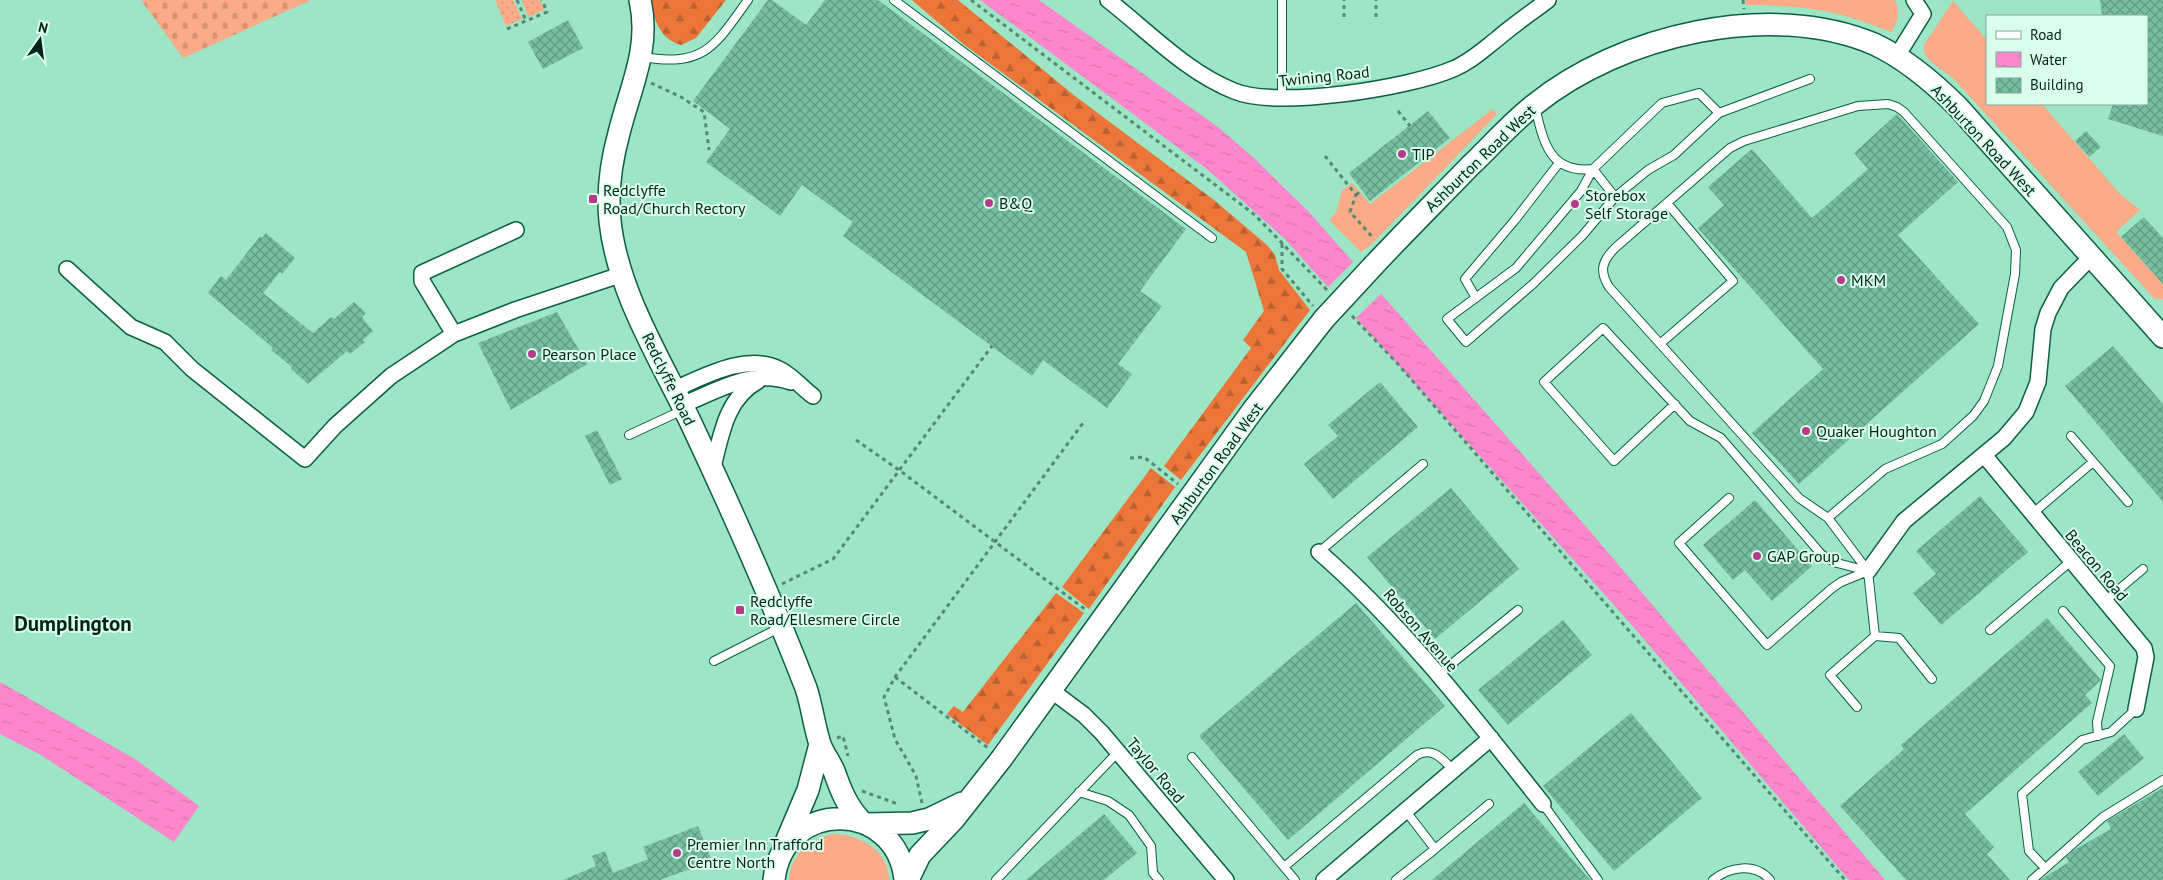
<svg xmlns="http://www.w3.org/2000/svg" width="2163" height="880" viewBox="0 0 2163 880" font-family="'PT Sans',sans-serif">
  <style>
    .grass { fill: #fbab87 }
    .forest { fill: url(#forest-firs) }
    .cemetery { fill: url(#cemetery-stones) }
    .garden { fill: url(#garden-dots) }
    .water { fill: url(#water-ripples) }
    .pier { fill: #9ce5c5 }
    .building { fill: url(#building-cross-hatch) }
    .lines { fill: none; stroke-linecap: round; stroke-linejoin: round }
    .lane-casing { stroke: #0d5f45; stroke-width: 10 }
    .street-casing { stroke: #0d5f45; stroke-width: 18 }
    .secondary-casing { stroke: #0d5f45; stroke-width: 24 }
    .path { stroke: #548973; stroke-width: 3; stroke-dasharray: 4 4; stroke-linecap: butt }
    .lane { stroke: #fff; stroke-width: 8 }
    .street { stroke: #fff; stroke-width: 15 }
    .secondary { stroke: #fff; stroke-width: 21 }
    .secondary-bridge-casing { stroke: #0d5f45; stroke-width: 24; stroke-linecap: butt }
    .secondary-bridge { stroke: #fff; stroke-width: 21 }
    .poi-dot { fill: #b63a8a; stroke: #dafeed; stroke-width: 2 }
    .labels { text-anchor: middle; stroke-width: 4; stroke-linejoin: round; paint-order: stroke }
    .street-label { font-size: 16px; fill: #042318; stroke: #dafeed }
    .poi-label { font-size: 16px; fill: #042318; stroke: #dafeed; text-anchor: start }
    .district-label { font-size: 21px; font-weight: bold; fill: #042318; stroke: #dafeed }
  </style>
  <defs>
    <pattern id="forest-firs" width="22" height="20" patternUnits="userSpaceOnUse" patternTransform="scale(1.25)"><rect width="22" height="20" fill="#ec7639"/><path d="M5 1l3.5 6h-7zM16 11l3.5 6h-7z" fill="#bd602f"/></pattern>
    <pattern id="cemetery-stones" width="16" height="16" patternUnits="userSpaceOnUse" patternTransform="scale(1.25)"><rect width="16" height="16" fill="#fbab87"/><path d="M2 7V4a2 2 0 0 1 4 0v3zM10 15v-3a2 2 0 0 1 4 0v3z" fill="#d69374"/></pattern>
    <pattern id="garden-dots" width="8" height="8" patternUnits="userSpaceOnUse" patternTransform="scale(1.25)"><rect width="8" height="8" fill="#fbab87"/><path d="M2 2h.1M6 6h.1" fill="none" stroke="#d69374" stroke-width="1.8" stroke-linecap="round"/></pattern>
    <pattern id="water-ripples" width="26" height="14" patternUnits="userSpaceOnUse" patternTransform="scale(1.25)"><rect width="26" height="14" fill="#fd87cc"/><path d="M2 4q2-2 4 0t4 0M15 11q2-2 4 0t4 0" fill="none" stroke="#d774ae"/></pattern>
    <pattern id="building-cross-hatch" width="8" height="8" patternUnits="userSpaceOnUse" patternTransform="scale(1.25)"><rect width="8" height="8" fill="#76bfa0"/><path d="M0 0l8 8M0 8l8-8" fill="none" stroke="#5f9b81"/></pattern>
  </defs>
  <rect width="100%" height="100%" fill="#9ce5c5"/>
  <path class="grass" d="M1745 0H1895C1901 12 1898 21 1891 32 1838 10 1802 5 1746 5Z
    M1953 1 1987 40V104H2042L2119 193 2140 210 2116 232 2163 284V299H2156L2152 296 1952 77C1942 69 1921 59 1924 45Z
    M1493 109 1497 114 1374 242 1361 252 1329 220 1336 213 1342 190 1352 183 1370 204Z
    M832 834C859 834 888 849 889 880H789C790 855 810 840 832 834Z"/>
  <path class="forest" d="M649 0H726L696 38 681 45C659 39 655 19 649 0Z
    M912 0H958L1075 96 1214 200 1267 245 1275 255 1279 270 1310 310 1181 480 1164 466 1251 348 1243 340 1264 311 1246 252 962 43Z
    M1151 468 1175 487 1089 609 1062 587Z
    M1056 593 1084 613 988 745 947 714 954 706 963 712Z"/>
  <path class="cemetery" d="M141 0H311L183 58Z"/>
  <path class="garden" d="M495 0H513L522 19 506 26Z
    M522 0H540L544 10 528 17Z"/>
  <path class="water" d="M980 0H1039L1218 127 1255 159 1309 212 1589 530 1885 880H1849L1631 624 1284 238 1208 170Z
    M0 682 135 759 199 806 174 842 41 755 0 734Z"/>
  <path class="pier" d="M1355 260 1383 292 1354 320 1326 289Z"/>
  <path class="building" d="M768 0H772L806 25 825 0H878L1186 229 1140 291 1162 306 1118 364 1132 374 1107 408 1043 360 1032 376 843 236 853 222 802 185 780 216 706 162 730 129 693 101Z
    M2100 0H2163V136L2108 119 2113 104H2147V16H2102Z
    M568 20 583 48 543 69 528 42Z
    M1428 111 1450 138 1370 201 1349 173Z
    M1897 114 1958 182 1898 235 1979 324 1799 484 1752 433 1823 369 1698 228 1724 205 1708 187 1752 149 1812 218 1868 169 1854 153Z
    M2086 131 2101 147 2089 157 2075 141Z
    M2144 217 2163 238V284L2121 237Z
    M266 233 295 258 282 274 280 272 263 293 313 333 331 317 334 319 354 302 366 313 362 317 373 331 363 340 365 342 350 354 347 351 308 384 291 369 292 367 271 350 273 348 208 293 221 276 226 280 260 236 262 238Z
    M557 312 587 364 511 410 478 343Z
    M2113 346 2163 404V502L2065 386Z
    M1380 382 1418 427 1333 499 1304 464 1338 436 1328 425Z
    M597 430 622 479 610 485 585 436Z
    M1451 488 1519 569 1435 639 1367 557Z
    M1980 496 2028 552 1941 625 1913 593 1936 574 1916 551Z
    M1755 500 1812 566 1772 601 1745 570 1733 580 1703 545Z
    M1356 603 1445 706 1288 840 1199 736Z
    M2047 618 2101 680 2085 695 2092 703 1965 814 1994 847 1987 854 2010 880H1906L1840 806 1904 749 1901 745Z
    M1563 620 1592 655 1508 725 1478 690Z
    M1631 713 1702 798 1614 871 1543 786Z
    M2124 734 2144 758 2098 796 2078 772Z
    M2163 788V880H2040L2069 862 2066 857 2074 850 2111 829 2107 821Z
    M1524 803 1590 880H1432Z
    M1104 814 1137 853 1104 880H1026Z
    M698 826 712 861 660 880H563L596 866 592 856 605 851 613 873 648 859 643 847Z"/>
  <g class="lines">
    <g class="lane-casing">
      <path id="lane" d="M894 0 1212 238
        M1282 0V99
        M642 57C705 67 714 47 748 0
        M1699 93 1719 113 1674 155 1648 170 1615 197 1582 236 1533 284 1466 342 1447 319 1516 268 1581 191 1593 169 1662 103Z
        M1535 106C1543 141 1549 174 1593 169
        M1719 113 1810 79
        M1593 169 1615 197
        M1476 298 1465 279 1515 220 1559 163
        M1661 343 1733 281 1667 203
        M1675 404 1614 461 1544 382 1603 328 1690 421 1721 438 1822 555 1837 563 1868 571
        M629 435 683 410
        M2071 436 2128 502
        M1729 498 1679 543 1767 645 1831 589 1841 582 1868 571
        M2032 514 2093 462
        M1828 518 1885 469 1942 444 1973 416 1984 401 1998 366 2015 274 2016 250 2007 227 1904 112 1897 107 1888 104 1858 106 1744 141 1730 148 1615 248C1602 261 1599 271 1609 287L1799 498 1828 518 1868 571 1875 636 1830 675 1857 707
        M1319 552 1423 464
        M2104 602 2143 569
        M2063 611 2110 666 2097 722 2098 736
        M1990 630 2071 561
        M1875 636 1899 638 1932 679
        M714 661 781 627
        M1438 675 1518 610
        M1192 757 1295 880
        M1079 792 1108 801 1129 815 1151 846 1153 873 1159 880
        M1543 804 1598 880
        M1435 849 1489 804
        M1284 867 1417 755C1433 747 1442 758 1453 770
        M2045 868 2029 851 2022 794 2082 740 2111 732 2136 709
        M996 880 1118 752
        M1396 880 1435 849 1405 810
        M1713 880C1729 867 1755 862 1770 880
        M2032 880 2103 817 2163 780"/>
    </g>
    <g class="street-casing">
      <path id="street" d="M1108 0C1148 31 1186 72 1234 91 1277 109 1409 88 1453 69 1470 62 1483 50 1497 39 1513 25 1531 13 1548 0
        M1897 56 1923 14 1914 0
        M67 269 131 327 165 342 192 369 305 459 335 426 391 376 454 334 515 310 623 274
        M454 334 422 281V273L516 230
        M675 389C705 376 746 353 779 369 792 375 802 388 813 396
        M682 405C717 391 752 368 791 382
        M1984 455 2144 648 2146 657 2136 709
        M712 471C721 437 725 399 758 381
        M1319 552C1404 626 1473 716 1543 804
        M1868 571 1904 521 2004 438 2026 412 2038 382 2043 329 2048 313 2061 288 2091 257
        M1052 691 1084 715 1102 733 1226 880
        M1324 880 1491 738"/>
    </g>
    <g class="secondary-casing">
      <path id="secondary" d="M640 0C651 48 630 88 619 133 611 162 607 191 610 221 617 290 660 359 690 421 731 508 771 598 806 688 812 706 814 726 820 744 823 753 830 762 834 771 841 791 847 806 861 821
        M1374 265C1406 231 1439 198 1471 165 1492 145 1511 123 1534 105 1620 35 1770 0 1874 44 1906 59 1933 82 1958 107L2163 337
        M867 824 912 823 929 819 962 803
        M786 842 808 790 820 744
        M774 880C783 798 897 799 905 880
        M908 880 920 855 954 819 1002 758 1253 410 1324 319"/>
    </g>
    <path class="path" d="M517 0 526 21
      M971 0 1255 215 1327 290
      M1743 0 1744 9
      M1344 17V0
      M1376 17V0
      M507 29 547 12 542 0
      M651 83 681 97 704 112 709 150
      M1398 111 1410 126
      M1325 156 1356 195 1350 212 1374 239
      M1356 195 1362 190
      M1282 244V269L1313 306
      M1352 316 1397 363 1845 880
      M856 440 899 470 1086 610
      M1130 458 1144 457 1178 484
      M782 584 833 559 992 346
      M895 677 988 748
      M837 738 843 736 848 756
      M862 791 898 804
      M922 803 916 776 895 739 884 697 895 677 1083 423"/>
    <use href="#lane" class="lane"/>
    <use href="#street" class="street"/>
    <use href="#secondary" class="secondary"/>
    <g class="secondary-bridge-casing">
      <path id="secondary-bridge" d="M1324 319 1374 265"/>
    </g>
    <use href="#secondary-bridge" class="secondary-bridge"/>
  </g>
  <g class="poi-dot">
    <circle cx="1402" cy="154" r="5"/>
    <rect x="588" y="194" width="10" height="10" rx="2.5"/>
    <circle cx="989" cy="203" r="5"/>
    <circle cx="1575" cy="204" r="5"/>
    <circle cx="1841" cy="280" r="5"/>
    <circle cx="532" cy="354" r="5"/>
    <circle cx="1806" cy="431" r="5"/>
    <circle cx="1757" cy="556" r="5"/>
    <rect x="735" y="605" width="10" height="10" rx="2.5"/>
    <circle cx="677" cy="853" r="5"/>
  </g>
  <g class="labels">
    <g class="street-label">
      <text transform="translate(1324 76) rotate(-6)" y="6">Twining Road</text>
      <text transform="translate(1984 140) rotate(47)" y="6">Ashburton Road West</text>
      <text transform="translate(1480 158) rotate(-44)" y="6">Ashburton Road West</text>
      <text transform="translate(669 379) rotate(64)" y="6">Redclyffe Road</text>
      <text transform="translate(1216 463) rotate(-54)" y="6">Ashburton Road West</text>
      <text transform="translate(2097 565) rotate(50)" y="6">Beacon Road</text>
      <text transform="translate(1421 630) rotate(49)" y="6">Robson Avenue</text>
      <text transform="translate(1156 770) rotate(50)" y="6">Taylor Road</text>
    </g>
    <g class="poi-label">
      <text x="1412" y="160">TIP</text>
      <text x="603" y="196">Redclyffe<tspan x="603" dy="18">Road/Church Rectory</tspan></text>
      <text x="1585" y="201">Storebox<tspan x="1585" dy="18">Self Storage</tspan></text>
      <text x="999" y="209">B&amp;Q</text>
      <text x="1851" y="286">MKM</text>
      <text x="542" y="360">Pearson Place</text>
      <text x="1816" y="437">Quaker Houghton</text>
      <text x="1767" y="562">GAP Group</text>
      <text x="750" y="607">Redclyffe<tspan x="750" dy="18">Road/Ellesmere Circle</tspan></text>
      <text x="687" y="850">Premier Inn Trafford<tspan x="687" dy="18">Centre North</tspan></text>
    </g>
    <g class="district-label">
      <text x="73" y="631">Dumplington</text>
    </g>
  </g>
  <rect x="1986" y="15" width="162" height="90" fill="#dafeed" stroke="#84a698"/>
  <rect x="1996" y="31" width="25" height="8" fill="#ffffff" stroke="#84a698"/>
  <text x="2030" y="40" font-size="15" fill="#042318">Road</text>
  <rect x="1996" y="52" width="25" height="15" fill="url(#water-ripples)" stroke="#84a698"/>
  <text x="2030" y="65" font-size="15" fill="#042318">Water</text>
  <rect x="1996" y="78" width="25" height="15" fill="url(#building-cross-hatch)" stroke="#84a698"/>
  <text x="2030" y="90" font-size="15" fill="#042318">Building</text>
  <g transform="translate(40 40) rotate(14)" stroke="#dafeed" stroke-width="4" paint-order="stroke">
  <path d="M0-4L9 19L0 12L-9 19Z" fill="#042318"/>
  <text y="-8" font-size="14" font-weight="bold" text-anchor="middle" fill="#042318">N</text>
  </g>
</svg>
